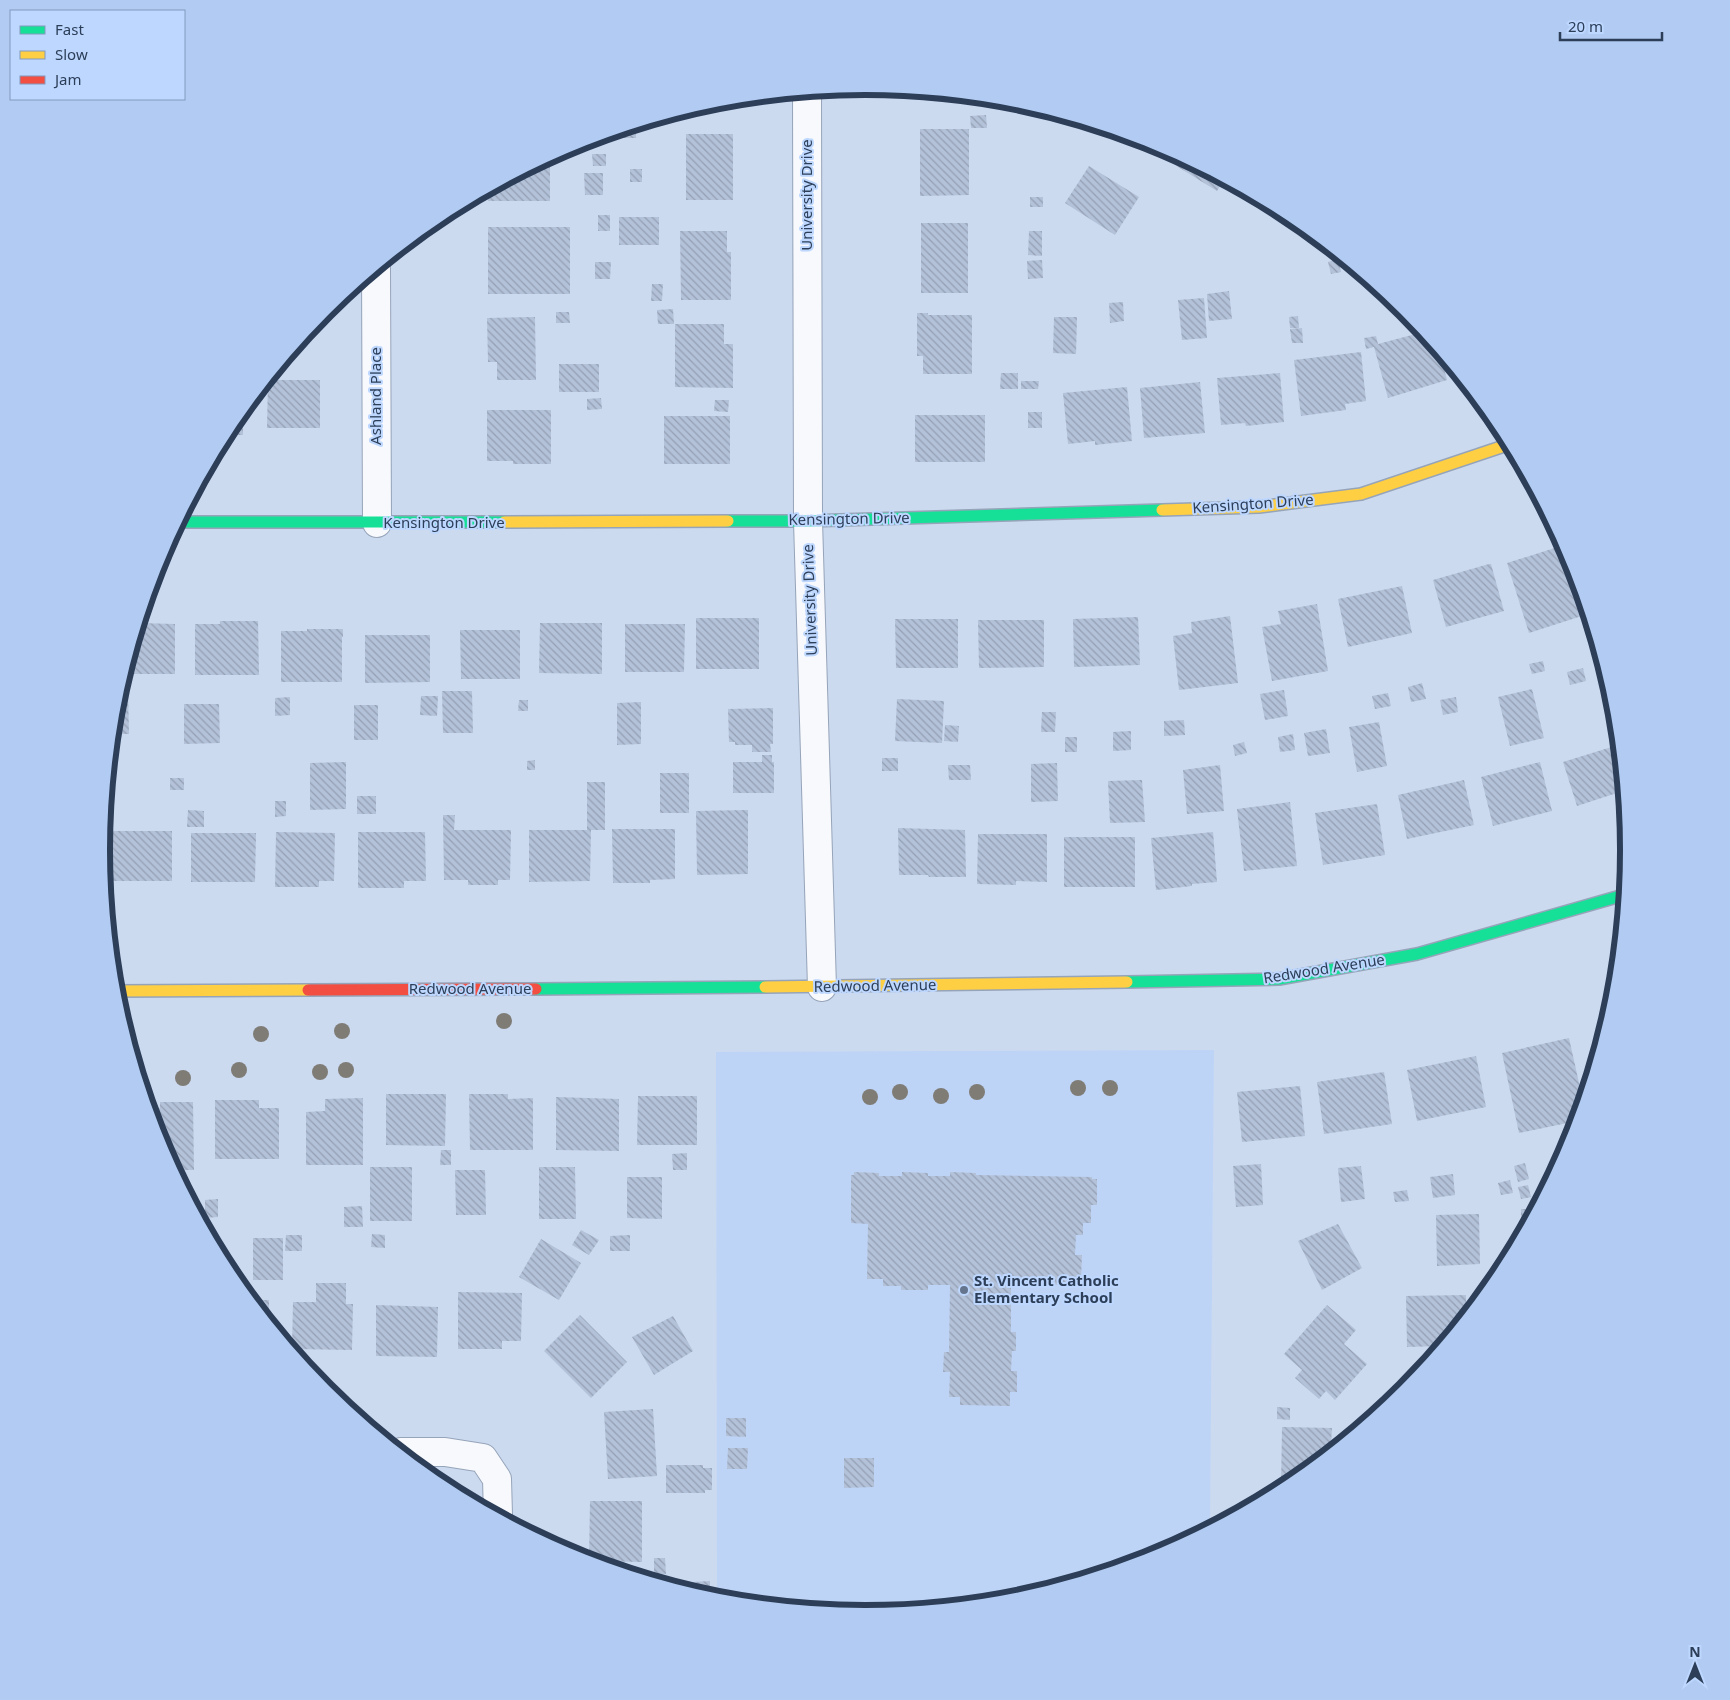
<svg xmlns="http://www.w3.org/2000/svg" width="1730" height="1700" viewBox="0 0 1730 1700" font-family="'Noto Sans',sans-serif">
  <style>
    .built { fill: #bed4f6 }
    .building { fill: url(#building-back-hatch) }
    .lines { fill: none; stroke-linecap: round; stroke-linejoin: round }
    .street-casing { stroke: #96a4b9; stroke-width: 30 }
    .fast-casing { stroke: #96a4b9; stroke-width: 14 }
    .slow-casing { stroke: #96a4b9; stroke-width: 14 }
    .jam-casing { stroke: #96a4b9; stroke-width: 14 }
    .street { stroke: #f7f9fd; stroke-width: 28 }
    .fast { stroke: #16e098; stroke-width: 11 }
    .slow { stroke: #ffcf43; stroke-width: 11 }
    .jam { stroke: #f24e42; stroke-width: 11 }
    .tree { fill: #7f7c76 }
    .poi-dot { fill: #64758d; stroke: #bdd7ff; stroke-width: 2 }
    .labels { text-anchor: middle; stroke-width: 4; stroke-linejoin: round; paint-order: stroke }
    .street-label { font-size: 15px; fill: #2c3e58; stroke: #bdd7ff }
    .poi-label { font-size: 15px; font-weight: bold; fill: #2c3e58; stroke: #bdd7ff; text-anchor: start }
    .rim { fill: none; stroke: #2c3e58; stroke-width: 6 }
  </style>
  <defs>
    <pattern id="building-back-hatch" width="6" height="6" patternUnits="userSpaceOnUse" patternTransform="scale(1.25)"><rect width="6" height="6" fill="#b4c2d9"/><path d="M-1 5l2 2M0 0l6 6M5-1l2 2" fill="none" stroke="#939fb3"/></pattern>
  </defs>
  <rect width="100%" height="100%" fill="#ccdaf0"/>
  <path class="built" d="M1214 1050 1210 1527 1157 1556 1014 1599 865 1614 717 1599 716 1052Z"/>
  <path class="building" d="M924 92 972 97V100H924Z
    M737 99V105H703L716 101Z
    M986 115 987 128H971L970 116Z
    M630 127H636V138H620V130Z
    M920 129H969V195L920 196Z
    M686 134H733V200H686Z
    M1162 147 1224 180 1217 191 1157 154Z
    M592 154H606V166H593Z
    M550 157V201H488V190Z
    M1089 166 1139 197 1115 235 1065 203Z
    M630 169H642V182H630Z
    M584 173H603V195H585Z
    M1030 197H1043V207H1030Z
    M598 215H610V231H598Z
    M619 217H659V245H619Z
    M921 223H968V293H921Z
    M488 227H570V294H488Z
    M680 231H727V252H731V300H681Z
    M1029 231H1042V256L1028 255Z
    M1338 259 1341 272 1331 274 1328 262Z
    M1042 260 1043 278 1028 279 1027 261Z
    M595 262H611L610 279H595Z
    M652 284H663L662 301H651Z
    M1229 291 1232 319 1209 321 1207 294Z
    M1204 298 1207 338 1182 340 1178 300Z
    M1123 302 1124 321 1110 323 1109 303Z
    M673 309 674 324H658L657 310Z
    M556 312H569L570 323H556Z
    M917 313H928V315H972V374H923V356H917Z
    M1298 316 1299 328H1290L1289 317Z
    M533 317H535L536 380H497V362H488L487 318Z
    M1054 317H1077L1076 354 1053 353Z
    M675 324H724V344H733V388L675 387Z
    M1302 328 1303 343H1292L1290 329Z
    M1423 332 1440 352 1447 380 1388 398 1374 347 1366 349 1364 338 1376 336 1378 344Z
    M1361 352 1366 401 1345 404 1346 410 1301 416 1294 360Z
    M559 364H599V392H559Z
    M1001 373H1018V389H1000Z
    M1280 373 1284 422 1246 426 1245 423 1221 425 1217 378Z
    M268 380H320V428H267Z
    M1021 381H1039L1038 389H1021Z
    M1200 382 1205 433 1144 438 1140 388Z
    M1127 387 1132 441 1095 445V441L1068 444 1063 393Z
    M601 398 602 409 587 410V399Z
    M715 400H729L728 412 714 411Z
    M243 410V435H225L230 425Z
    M487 410H551V464H513V461H487Z
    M1028 412H1042V428H1028Z
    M915 415H985V462H915Z
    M664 416H730V464H664Z
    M1564 545 1571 558 1588 614 1529 633 1507 563Z
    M1489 564H1491L1504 611 1446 627 1433 580Z
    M1402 586 1412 633 1348 647 1338 599Z
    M1317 604 1328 671 1272 681 1262 627 1281 624 1278 611Z
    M1230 616 1238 683 1179 690 1173 636 1192 633 1191 622Z
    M1138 617 1140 665 1074 667 1073 619Z
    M696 618H759V669H696Z
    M895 619H958V668H896Z
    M978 620H1044V667L979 668Z
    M220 621H258L259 675H195V624H220Z
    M139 623 175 624V674H124Z
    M540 623H602V674L539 673Z
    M625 624H685L684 672H625Z
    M307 629H343V637H342V682H281V631H307Z
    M460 630H520V679H461Z
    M365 635H430V682L365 683Z
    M1543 661 1545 671 1532 674 1529 664Z
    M1583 668 1586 681 1570 685 1567 672Z
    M1422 683 1426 699 1411 702 1408 687Z
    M1532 689 1544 738 1510 746 1498 697Z
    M119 690H128L129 734H113L116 701Z
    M1284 690 1288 716 1265 720 1260 694Z
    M442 691H472L473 733H443Z
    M1388 693 1391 706 1375 709 1372 696Z
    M421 696H438L437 716 420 715Z
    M290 697V715L275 716V698Z
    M1456 697 1458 712 1443 715 1440 700Z
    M897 699 944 701 942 743 895 741Z
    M519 700H528V711H518Z
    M641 702V744L617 745V703Z
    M184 704H219L220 743 184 744Z
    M354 705H378V740H354Z
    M773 708V744H770L771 752H752V745H735V742H729L728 709Z
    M1042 712H1056L1055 732H1041Z
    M1184 720 1185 735 1164 736V721Z
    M1379 722 1387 766 1357 772 1349 727Z
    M945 725 959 726 958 742 944 741Z
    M1326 729 1330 753 1308 756 1304 733Z
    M1131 731V750L1113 751V732Z
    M1293 734 1295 750 1280 752 1278 737Z
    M1065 737H1077V752H1065Z
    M1244 742 1247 753 1235 756 1233 745Z
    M1618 745 1623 791 1577 806 1563 762Z
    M762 755H772V762H774V793H733V762H762Z
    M882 758H898V771H882Z
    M535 760V770H527V761Z
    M346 762V809L310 810V763Z
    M1540 762 1552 811 1493 826 1481 777Z
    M1057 763 1058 801 1031 802V764Z
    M948 765H970L971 780H949Z
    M1220 765 1224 811 1187 814 1183 770Z
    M660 773H689V813H660Z
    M170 778H184V790H170Z
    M1142 780 1145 822 1110 823 1108 781Z
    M1464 780 1474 825 1407 839 1398 795Z
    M587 782H605V830H591L590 881 529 882V830H587Z
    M357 796H376V814H357Z
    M275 801H286V816L275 817Z
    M1290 802 1297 866 1244 871 1237 809Z
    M1377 804 1385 855 1323 865 1315 813Z
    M188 810 204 811V827H187Z
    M748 810V874L697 875 696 811Z
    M443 815H455L454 830H511L510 880H498V885H468V880H444Z
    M898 828 965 830 966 877H929L928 875H899Z
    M612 829H675V879L650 880V883H613Z
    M106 831H172V881H106Z
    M276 832 335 833 334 881H319V887H275Z
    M358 832H425L426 881H404V888H358Z
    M1213 832 1217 882 1192 884V886L1156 890 1151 838Z
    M191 833H256L255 882H191Z
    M978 834H1047V882L1016 881V885L977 884Z
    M1064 837H1135V887H1064Z
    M1569 1038 1583 1101 1577 1121 1519 1133 1502 1053Z
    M1476 1056 1486 1107 1417 1121 1407 1070Z
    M1384 1072 1392 1124 1324 1134 1317 1082Z
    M1300 1086 1305 1136 1242 1142 1237 1092Z
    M386 1094H446L445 1146 386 1145Z
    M469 1094H508V1099L533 1098V1150H470Z
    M638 1096H697V1145H637Z
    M556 1097 619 1099V1151L556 1150Z
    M363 1098V1165H306V1112L325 1111V1099Z
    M215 1100H259V1108H279V1159H215Z
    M160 1102H193L194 1170H174L159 1142 149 1108H160Z
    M441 1150H451V1165H440Z
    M687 1153V1170H673L672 1154Z
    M1525 1163 1529 1179 1518 1182 1514 1166Z
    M1261 1164 1263 1205 1236 1207 1233 1166Z
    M1361 1166 1365 1199 1341 1202 1338 1168Z
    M370 1167H412V1221H370Z
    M539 1167H575L576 1219H539Z
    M455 1170H485L486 1215H456Z
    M854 1172 879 1173V1176H902V1172L928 1173V1176H950V1172L976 1173V1175L1092 1177V1179H1097V1205H1091V1223H1083V1235H1076L1075 1255H1082L1081 1281H1076V1285L1011 1284V1332H1016V1351H1012L1011 1371H1017V1392H1010V1406L960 1405V1397H949L950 1372H943L944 1352H949L950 1285H928V1290H901V1286H883V1279H867L868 1224 851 1223V1175H854Z
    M1453 1174 1455 1195 1433 1198 1430 1177Z
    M627 1177H662V1219L627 1218Z
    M1510 1180 1513 1193 1501 1195 1498 1183Z
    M1528 1185 1531 1197 1521 1199 1518 1187Z
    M1407 1190 1409 1201 1395 1202 1393 1192Z
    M218 1199V1217L205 1218V1200Z
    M362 1206 363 1227H344V1207Z
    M1521 1209H1535L1521 1235Z
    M1479 1214 1480 1264 1437 1266 1436 1215Z
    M1338 1224 1362 1268 1322 1290 1298 1241Z
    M581 1230 599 1240 589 1255 572 1245Z
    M372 1234 385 1235V1248L371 1247Z
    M286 1235H302V1251H285Z
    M630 1235V1251H610V1236Z
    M253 1238H283V1280H253Z
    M541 1239 581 1263 559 1300 519 1277Z
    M1485 1280H1495L1485 1293Z
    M316 1283H346V1304H353L352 1350 292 1349 293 1302H316Z
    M458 1292 522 1293 521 1341H502V1349H458Z
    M1466 1295V1316L1441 1346 1407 1347 1406 1296Z
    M251 1300H269V1322L258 1308Z
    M376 1305 438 1307 437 1357 376 1356Z
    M1327 1305 1356 1330 1344 1344 1367 1364 1335 1400 1326 1391 1319 1399 1295 1378 1302 1370 1284 1354Z
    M580 1315 627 1362 591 1398 544 1351Z
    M673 1316 693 1351 654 1375 632 1337Z
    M1277 1407 1290 1408V1420L1277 1419Z
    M653 1409 657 1476 608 1479 604 1412Z
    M726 1418H746V1437L726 1436Z
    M1282 1427 1332 1428 1331 1445H1338L1287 1486H1281Z
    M728 1448H748L747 1469H727Z
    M844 1458H874V1487L844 1488Z
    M666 1465H703V1468H712V1490H705V1493H666Z
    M590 1501H642V1562L589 1561Z
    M654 1558H665L666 1574H654Z
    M710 1581V1597L693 1592V1582Z"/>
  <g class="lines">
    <g class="street-casing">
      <path id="street" d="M807 92 808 521 822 987
        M376 268 377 523
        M401 1452H445L483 1458 497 1479 498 1515"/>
    </g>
    <g class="fast-casing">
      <path id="fast" d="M728 521H808L1162 510
        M179 522H504
        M1127 982 1279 979 1417 954 1624 895
        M536 989 765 987"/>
    </g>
    <g class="slow-casing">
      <path id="slow" d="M1162 510 1259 507 1361 494 1510 444
        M504 522 728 521
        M765 987 1127 982
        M115 991 308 990"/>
    </g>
    <g class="jam-casing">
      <path id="jam" d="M308 990 536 989"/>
    </g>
    <use href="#street" class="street"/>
    <use href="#fast" class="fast"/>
    <use href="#slow" class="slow"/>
    <use href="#jam" class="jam"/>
  </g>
  <g class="tree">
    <circle cx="504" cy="1021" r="8"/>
    <circle cx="342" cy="1031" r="8"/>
    <circle cx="261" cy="1034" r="8"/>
    <circle cx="239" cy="1070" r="8"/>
    <circle cx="346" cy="1070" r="8"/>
    <circle cx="320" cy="1072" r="8"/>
    <circle cx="183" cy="1078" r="8"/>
    <circle cx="1078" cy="1088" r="8"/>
    <circle cx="1110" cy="1088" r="8"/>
    <circle cx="900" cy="1092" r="8"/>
    <circle cx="977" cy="1092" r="8"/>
    <circle cx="941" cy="1096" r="8"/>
    <circle cx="870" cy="1097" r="8"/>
  </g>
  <circle class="poi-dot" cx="964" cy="1290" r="5"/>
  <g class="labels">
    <g class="street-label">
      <text transform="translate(807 195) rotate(-90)" y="5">University Drive</text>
      <text transform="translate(376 396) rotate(-90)" y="5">Ashland Place</text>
      <text transform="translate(1253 504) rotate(-4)" y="5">Kensington Drive</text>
      <text transform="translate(849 519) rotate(-1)" y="5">Kensington Drive</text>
      <text x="444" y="528">Kensington Drive</text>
      <text transform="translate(810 600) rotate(-92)" y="5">University Drive</text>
      <text transform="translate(1324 969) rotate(-9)" y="5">Redwood Avenue</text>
      <text transform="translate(875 986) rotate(-1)" y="5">Redwood Avenue</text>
      <text x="470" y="994">Redwood Avenue</text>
    </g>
    <g class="poi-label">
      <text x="974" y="1286">St. Vincent Catholic<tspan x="974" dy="17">Elementary School</tspan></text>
    </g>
  </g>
  <path d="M0 0H1730V1700H0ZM110 850a755 755 0 1 1 1510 0a755 755 0 1 1-1510 0Z" fill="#b1cbf2" fill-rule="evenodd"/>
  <path class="rim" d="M110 850a755 755 0 1 1 1510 0a755 755 0 1 1-1510 0Z"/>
  <rect x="10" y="10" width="175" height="90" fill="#bdd7ff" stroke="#839abc"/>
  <rect x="20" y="26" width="25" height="8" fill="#16e098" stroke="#839abc"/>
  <text x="55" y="35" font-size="15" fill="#2c3e58">Fast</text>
  <rect x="20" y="51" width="25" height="8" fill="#ffcf43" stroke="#839abc"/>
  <text x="55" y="60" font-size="15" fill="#2c3e58">Slow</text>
  <rect x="20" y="76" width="25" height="8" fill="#f24e42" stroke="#839abc"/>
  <text x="55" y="85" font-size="15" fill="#2c3e58">Jam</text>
  <g transform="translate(1695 1665)" stroke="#bdd7ff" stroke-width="4" paint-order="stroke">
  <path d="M0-4L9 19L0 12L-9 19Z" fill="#2c3e58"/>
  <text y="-8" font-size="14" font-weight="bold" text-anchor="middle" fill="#2c3e58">N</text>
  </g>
  <path d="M1560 32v8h102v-8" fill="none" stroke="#2c3e58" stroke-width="2.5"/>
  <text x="1568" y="32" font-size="15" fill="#2c3e58" stroke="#bdd7ff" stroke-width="4" paint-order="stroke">20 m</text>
</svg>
